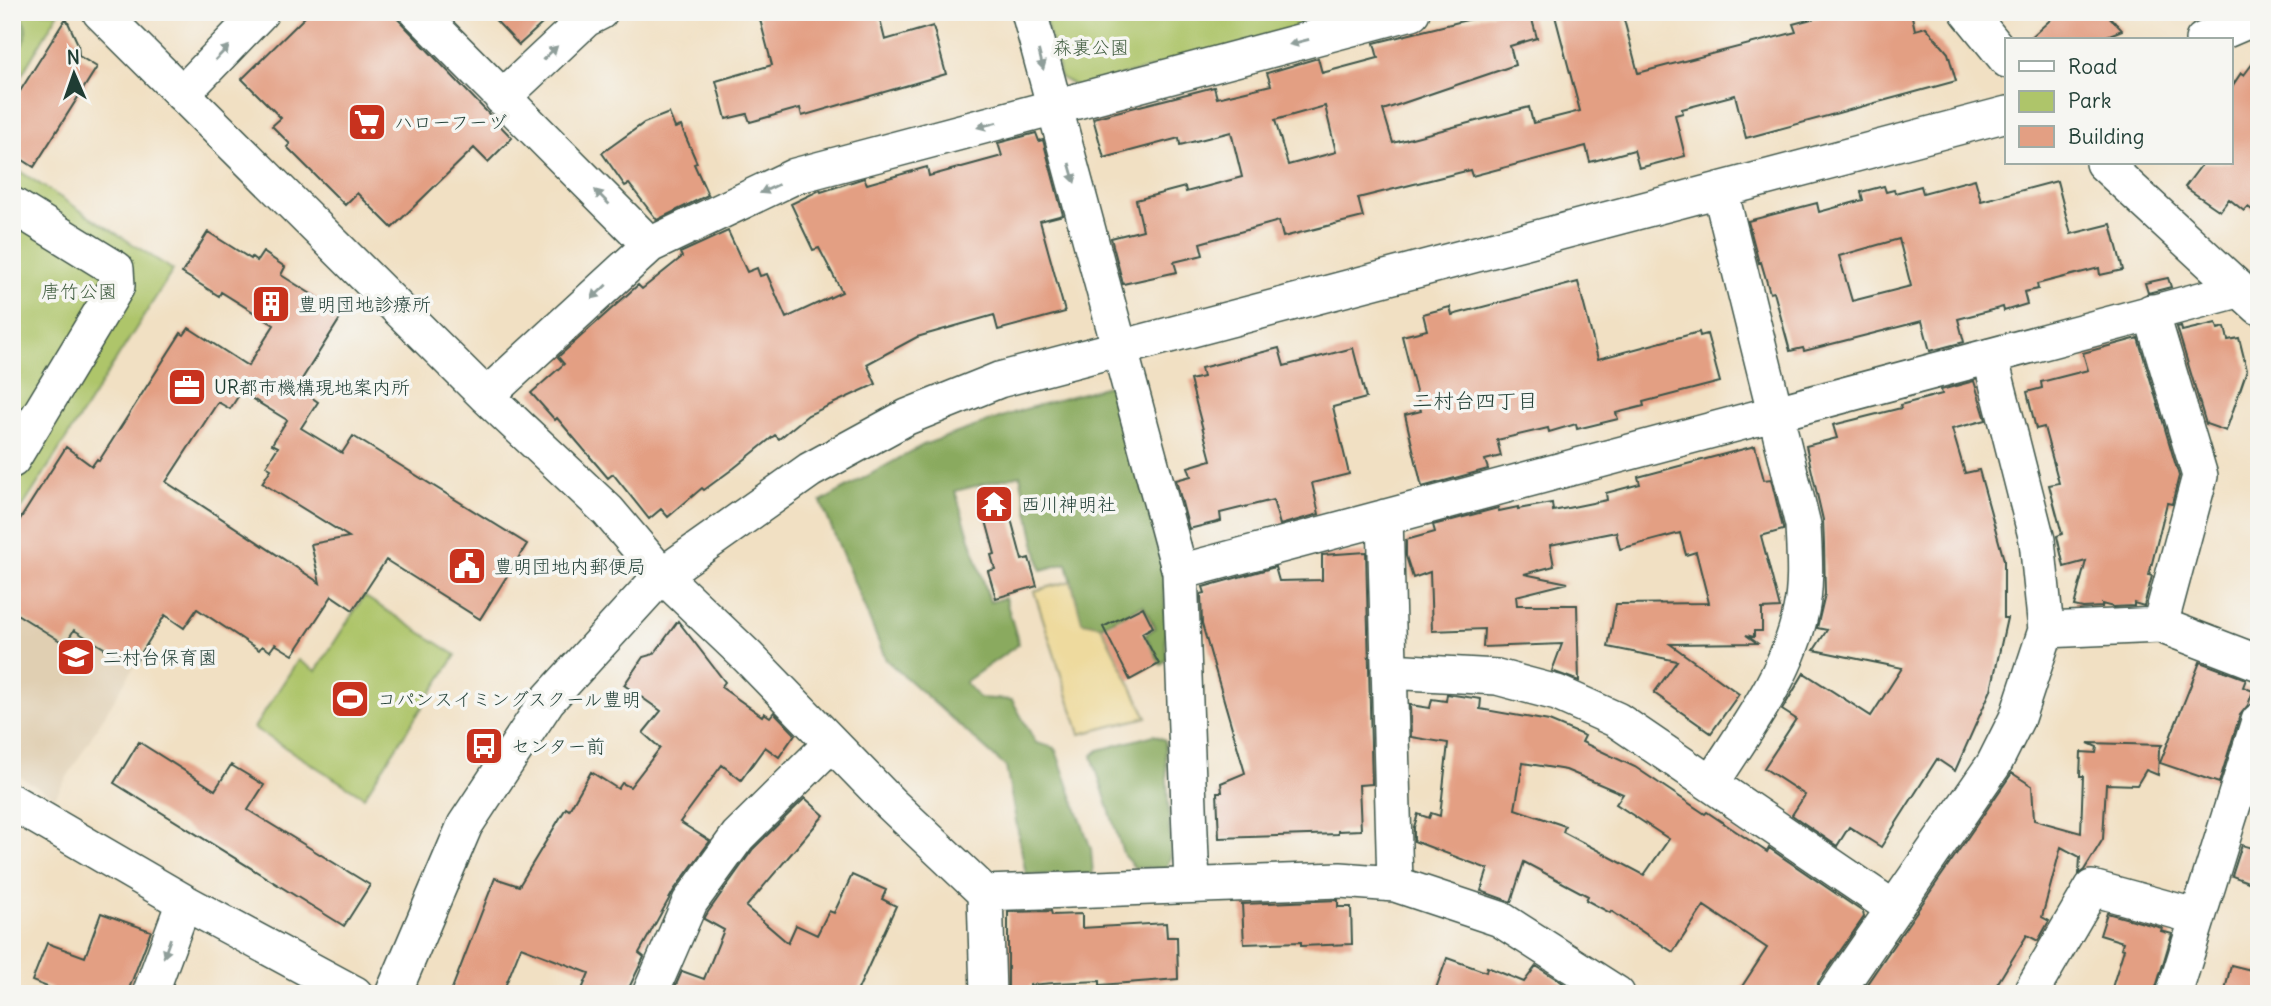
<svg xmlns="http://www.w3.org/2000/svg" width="2271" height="1006" viewBox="0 0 2271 1006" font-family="Delius,'Klee One',sans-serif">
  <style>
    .built { fill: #e0cfb2 }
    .green { fill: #aec56a; stroke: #66814f; stroke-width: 2 }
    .forest { fill: #8aaa5e; stroke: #547449; stroke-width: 2 }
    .sand { fill: #eeda9e; stroke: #868c69; stroke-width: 2 }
    .building { fill: #e39f83; fill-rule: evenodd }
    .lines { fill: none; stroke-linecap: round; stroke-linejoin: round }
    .minor-casing { stroke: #3e5549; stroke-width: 38 }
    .minor { stroke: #fff; stroke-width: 35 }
    .oneway { fill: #8f9e9a }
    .labels { text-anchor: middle; stroke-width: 7; stroke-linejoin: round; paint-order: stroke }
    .park-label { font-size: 19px; fill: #435f42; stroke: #f6f6f2 }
    .poi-label { font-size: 19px; fill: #1f3d34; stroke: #f6f6f2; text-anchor: start }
    .neighbourhood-label { font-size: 21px; fill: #1f3d34; stroke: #f6f6f2 }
  </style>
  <rect width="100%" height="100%" fill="#f6f6f2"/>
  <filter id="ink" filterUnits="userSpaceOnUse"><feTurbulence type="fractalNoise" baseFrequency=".0143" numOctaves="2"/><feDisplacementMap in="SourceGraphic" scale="14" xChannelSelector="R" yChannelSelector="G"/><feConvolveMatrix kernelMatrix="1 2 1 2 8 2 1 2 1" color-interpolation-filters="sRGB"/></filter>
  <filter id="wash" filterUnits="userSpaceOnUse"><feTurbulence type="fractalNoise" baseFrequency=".00686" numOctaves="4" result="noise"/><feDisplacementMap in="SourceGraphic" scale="28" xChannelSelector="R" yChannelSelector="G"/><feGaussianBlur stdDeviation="1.57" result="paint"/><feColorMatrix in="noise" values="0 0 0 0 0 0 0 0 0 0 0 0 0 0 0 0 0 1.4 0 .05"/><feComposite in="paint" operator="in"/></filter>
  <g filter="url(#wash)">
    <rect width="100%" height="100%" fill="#f1e0c3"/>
    <path class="built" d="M19 516 168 611 55 797 12 772V527Z"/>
    <path class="green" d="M12 12H59L12 91Z
      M1043 12H1332L1326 23 1078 87 1061 78Z
      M21 172 173 270 12 524V182L14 183Z
      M364 596 456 655 364 797 254 728 298 660 316 671Z"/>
    <path class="forest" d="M12 12C33 20 28 45 12 56Z
      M1115 384 1164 571 1166 659 1161 665 1145 635 1155 628 1143 605 1101 626 1082 622 1067 563 1041 570 1020 475 955 491 990 602 1005 598 1019 644 965 682 979 698 1012 700 1036 743 1055 748 1091 849 1093 874 1026 875 1006 767 886 660 821 502 923 445 1022 410Z
      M1154 735 1165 740 1171 857 1166 868H1135L1124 856 1092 756 1099 750Z"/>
    <path class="sand" d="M1071 581 1082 622 1101 626 1147 717 1080 734 1034 591Z"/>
    <g id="blocks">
      <path class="building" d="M310 12H391L512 138 488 162 474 148 392 228 357 193 345 205 287 147 290 144 272 126 281 118 242 79Z
        M488 12H555L519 45Z
        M758 12H878L885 40 933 26 946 74 802 116 800 108 750 122 747 114 726 119 716 81 772 65Z
        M1499 12H1530L1537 38 1510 46 1515 65 1383 110 1393 143 1529 107 1533 123 1580 111 1554 12H1622L1638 73 1796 32 1793 24 1838 12H1911L1915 30 1926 27 1948 53 1956 81 1746 138 1735 95 1682 109 1683 113 1675 115 1685 156 1639 168 1634 150 1590 162 1586 146 1472 176 1470 170 1358 198 1363 217 1283 237 1279 221 1200 243 1203 255 1174 262 1177 272 1123 284 1111 238 1143 230 1136 200 1185 187 1186 192 1242 177 1231 132 1180 145 1179 138 1104 158 1093 118 1214 87 1217 98 1271 85 1267 73 1318 58 1322 73 1378 58 1374 43ZM1325 106 1336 152 1288 165 1275 120Z
        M2059 12H2105L2122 30 2097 40H2028Z
        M66 18 78 44 79 56 97 67 34 167 12 153V104Z
        M2259 55V215L2248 207 2244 211 2229 199 2220 211 2185 187 2203 163H2231V88L2241 73 2244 75Z
        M669 113 675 128 681 126 697 163 694 164 708 195 657 220 629 184 625 186 602 153 644 123Z
        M1036 133 1039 141 1043 140 1063 215 1040 221 1065 312 998 330 994 315 917 337 867 364 876 384 808 415 779 439 775 435 734 468 704 490 702 488 668 517 661 509 649 519 613 474 608 478 557 418 555 420 531 393 564 364 558 357 638 285 642 289 682 257 680 253 728 231 747 272 757 268 760 276 767 274 786 318 842 292 819 248 813 250 791 204 820 190 821 192 864 178 867 184 927 167 929 176 1002 156 998 143Z
        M1975 179 1981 201 2057 181 2071 234 2111 224 2123 270 2100 275 2099 268 2037 284 2038 289 2024 292 2027 304 2004 311 2003 307 1958 319 1964 342 1930 351 1922 321 1804 351 1803 348 1790 351 1774 292 1770 293 1761 262 1759 263 1748 221 1817 203 1819 212 1863 200 1861 192 1884 186 1886 192 1894 190 1895 193 1921 186 1923 193ZM1899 239 1911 286 1852 301 1839 256Z
        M208 232 251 259 252 257 257 261 263 252 285 267 281 275 343 314 297 387 318 402 301 428 342 453 353 436 527 544 480 619 386 560 353 610 332 596 293 655 275 644 270 651 262 646 259 650 197 609 184 628 165 615 135 663 120 654 119 657 74 630 65 644 12 611V532L66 447 92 466 97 459 99 461 181 333 184 335 189 328 248 366 274 325 221 292 219 296 182 273ZM241 392 287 420 272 444 278 447 266 466 271 469 262 483 349 537 311 544 320 583 166 482 218 402 230 409Z
        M2168 278 2171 287 2148 293 2145 283Z
        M1578 282 1598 359 1699 332 1700 336 1707 334 1720 382 1643 402 1644 406 1616 413 1618 419 1577 429 1576 424 1549 432 1548 428 1497 440 1501 456 1485 460 1488 469 1422 487 1405 415 1421 411 1402 336 1427 330 1423 314 1450 307 1452 315Z
        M2216 323 2218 329 2225 327 2228 340 2239 338 2247 370 2226 431 2206 424 2177 327 2181 326 2182 331Z
        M2138 338 2179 476 2172 504 2167 503 2149 575 2152 576 2144 606 2134 603V606L2113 607 2102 604V607L2083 608 2074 606 2086 561 2064 567 2057 536 2062 534 2049 485 2059 483 2044 427 2036 429 2027 392 2042 388 2041 382 2088 370 2083 353Z
        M1279 348 1284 366 1353 348 1366 398 1333 407 1349 474 1312 483 1319 514 1280 525 1273 500 1220 513 1221 521 1189 529 1176 480 1191 476 1188 467 1211 460 1190 380 1203 377 1201 368Z
        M1974 381 1986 420 1952 429 1965 473 1979 470 2004 560V618H2007L1991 690 1955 771 1937 759 1881 847 1849 827 1837 846 1792 815 1805 795 1764 768 1796 719 1782 710 1804 673 1871 716 1902 668 1814 650 1827 630 1817 628 1825 594 1824 545 1823 520 1806 446 1837 438 1833 425 1901 408 1900 405 1942 394 1941 390Z
        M1755 446 1764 480 1771 479 1783 528V530L1761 536 1780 608 1762 609V631H1754V637L1746 635 1757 643 1670 644 1739 694 1711 733 1654 693 1677 661 1608 647 1616 604 1709 603 1696 552 1686 555 1680 533 1620 549 1616 532 1550 545 1554 566 1524 574 1568 583 1516 596 1517 605H1577L1579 681 1552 671 1562 644 1483 647 1484 629 1432 631 1430 572 1413 578 1406 556V540L1435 532 1433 525 1498 508 1499 511 1518 507V509L1552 503 1553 511 1607 500 1606 493 1640 484 1638 477Z
        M1003 489 1022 560 1029 558 1037 586 996 598 988 571 995 569 991 555 995 554 979 495Z
        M1366 552 1372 784 1359 785 1361 830 1338 831V834L1219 838 1217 792H1222L1221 783 1245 773 1202 624 1201 594 1205 593 1203 587 1275 567 1279 581 1322 580V555Z
        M1143 607 1153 627 1142 633 1159 664 1130 680 1103 627Z
        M678 621 725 682 721 687 762 716 764 713 770 717 774 712 795 734 779 757 765 747 741 780 722 765 680 822 710 841 674 890 639 953 644 957 626 994H580L589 973 521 947 502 994H450L495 878 519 886 566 808 569 810 591 772 618 789 622 783 630 787 660 748 643 733 661 711 624 685 643 657 654 654Z
        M2200 662 2246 679 2243 687 2253 691 2248 705 2240 715 2219 783 2160 763Z
        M1447 694 1481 699 1480 709 1549 721 1585 736 1582 742 1635 767 1705 814 1707 812 1767 852 1769 848 1863 912 1864 917 1818 983 1815 994H1737L1767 948 1704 906 1673 952 1611 911 1610 913 1586 900 1588 896 1524 862 1511 902 1481 891 1488 869 1414 841V827L1418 814 1429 818 1431 813 1440 816 1448 743 1411 737 1410 705 1430 708 1432 699 1446 701ZM1523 763 1566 770 1623 794 1616 804 1669 839 1644 875 1563 832 1565 826 1515 809Z
        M139 742 215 790 231 765 264 785 248 810 370 885 344 926 114 783Z
        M2088 743 2162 745 2159 750 2158 775 2146 770 2137 785 2106 784 2103 839 2084 870 2079 874 2080 857 2061 847 2042 917 2049 921 2038 941 2027 935 1991 994H1860L2012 773 2032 786 2034 820 2081 833 2083 776H2080L2081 752 2096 753 2097 747Z
        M805 798 824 815 746 907 788 943 796 925 817 935 829 911 834 913 852 875 886 890 882 899 896 906 856 994H672L682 971 704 979 724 930 704 919 708 912 753 849Z
        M2242 845 2259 850V886L2232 876Z
        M1338 900V907H1351L1352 944 1301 946V942L1244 944 1242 904Z
        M1051 911 1052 915 1082 914V928L1166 923 1167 937H1177L1178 979 1100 985V981L1054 983 1030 985V994H1008V912Z
        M101 913 151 931 127 994H65L32 981 47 943 85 957Z
        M2107 913 2162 928 2161 931 2172 934 2154 994H2110L2124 949 2121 948 2123 942 2100 935Z
        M1447 958 1486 972 1487 967 1524 982 1536 966 1563 983 1555 994H1434Z
        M2231 965 2259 972V994H2224Z"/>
    </g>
  </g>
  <g filter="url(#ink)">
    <use href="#blocks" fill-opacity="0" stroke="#3e5549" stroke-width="2"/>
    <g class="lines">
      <g class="minor-casing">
        <path id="minor" d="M100 12 486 396 608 511 662 575 748 657 891 804 985 893 988 994
          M418 12 650 245
          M1029 12 1180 572 1192 885
          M1968 12 2007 60
          M2203 40 2259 16
          M182 94 261 12
          M502 98 586 19 600 12
          M2103 163 2259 307
          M12 205 116 269 117 286 12 460
          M2151 312 2200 476 2160 625
          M486 396 650 245 795 176 1412 12
          M1385 517 1395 884
          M1180 572 2238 290
          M2046 630 2160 625 2259 663
          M1389 671 1497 677 1557 693 1617 720 1893 908
          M1711 784C1745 730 1788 675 1801 611 1807 583 1804 553 1803 525L1720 190
          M12 802 184 902 355 994
          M985 893 1340 880 1395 884 1500 919 1617 994
          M150 994 184 902
          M393 994 465 825 547 701 662 575 810 470 907 417 999 380 2007 114
          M650 994 690 902 738 836 831 744
          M1835 994 1994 764 2017 718 2046 630 2037 540 1990 356
          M2030 994 2092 888 2198 917
          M2174 994 2259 721"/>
      </g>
      <use href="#minor" class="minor"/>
    </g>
    <defs><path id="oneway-solid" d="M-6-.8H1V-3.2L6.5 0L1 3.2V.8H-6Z" transform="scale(1.75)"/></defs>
    <g class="oneway">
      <use href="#oneway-solid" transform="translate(1299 42) rotate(165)"/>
      <use href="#oneway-solid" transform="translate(222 53) rotate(-46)"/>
      <use href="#oneway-solid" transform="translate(550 53) rotate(-43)"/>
      <use href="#oneway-solid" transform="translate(1041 60) rotate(76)"/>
      <use href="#oneway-solid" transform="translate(987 125) rotate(165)"/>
      <use href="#oneway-solid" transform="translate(1072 173) rotate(74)"/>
      <use href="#oneway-solid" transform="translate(769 189) rotate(155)"/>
      <use href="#oneway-solid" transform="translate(602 197) rotate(-135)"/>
      <use href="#oneway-solid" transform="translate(599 292) rotate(137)"/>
      <use href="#oneway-solid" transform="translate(167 948) rotate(110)"/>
    </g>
  </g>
  <defs>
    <g id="supermarket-square" transform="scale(2.0125)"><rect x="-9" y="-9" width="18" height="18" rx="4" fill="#c8321e" stroke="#f6f6f2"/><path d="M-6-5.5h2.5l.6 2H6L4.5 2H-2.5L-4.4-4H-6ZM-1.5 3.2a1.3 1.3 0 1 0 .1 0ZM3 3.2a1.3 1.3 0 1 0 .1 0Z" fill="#fff"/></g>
    <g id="building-square" transform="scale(2.0125)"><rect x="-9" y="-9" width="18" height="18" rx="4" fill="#c8321e" stroke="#f6f6f2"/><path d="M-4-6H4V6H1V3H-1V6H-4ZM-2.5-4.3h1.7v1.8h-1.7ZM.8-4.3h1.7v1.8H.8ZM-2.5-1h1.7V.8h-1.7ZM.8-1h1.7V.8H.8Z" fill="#fff"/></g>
    <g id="office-square" transform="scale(2.0125)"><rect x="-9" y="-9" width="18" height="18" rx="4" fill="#c8321e" stroke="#f6f6f2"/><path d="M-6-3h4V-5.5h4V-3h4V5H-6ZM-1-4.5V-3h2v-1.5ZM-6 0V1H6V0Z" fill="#fff"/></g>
    <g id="temple-square" transform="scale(2.0125)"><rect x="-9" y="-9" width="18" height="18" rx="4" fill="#c8321e" stroke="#f6f6f2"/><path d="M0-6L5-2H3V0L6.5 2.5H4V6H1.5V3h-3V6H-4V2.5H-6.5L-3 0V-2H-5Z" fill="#fff"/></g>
    <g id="civic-square" transform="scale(2.0125)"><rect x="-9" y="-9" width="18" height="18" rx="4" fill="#c8321e" stroke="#f6f6f2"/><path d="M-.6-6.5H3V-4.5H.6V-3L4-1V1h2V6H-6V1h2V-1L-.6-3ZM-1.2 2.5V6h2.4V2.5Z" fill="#fff"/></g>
    <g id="school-square" transform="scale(2.0125)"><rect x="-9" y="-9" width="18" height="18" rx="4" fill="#c8321e" stroke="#f6f6f2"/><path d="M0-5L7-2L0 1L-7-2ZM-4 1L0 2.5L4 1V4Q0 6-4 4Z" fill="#fff"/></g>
    <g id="stadium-square" transform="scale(2.0125)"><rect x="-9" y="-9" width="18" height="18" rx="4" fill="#c8321e" stroke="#f6f6f2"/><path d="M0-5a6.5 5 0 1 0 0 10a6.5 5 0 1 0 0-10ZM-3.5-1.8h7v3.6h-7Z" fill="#fff"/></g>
    <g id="bus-square" transform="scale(2.0125)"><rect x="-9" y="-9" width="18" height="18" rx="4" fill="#c8321e" stroke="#f6f6f2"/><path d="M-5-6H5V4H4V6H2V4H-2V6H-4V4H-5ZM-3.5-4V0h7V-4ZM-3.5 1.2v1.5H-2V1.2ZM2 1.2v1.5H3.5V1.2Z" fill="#fff"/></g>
  </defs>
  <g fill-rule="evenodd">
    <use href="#supermarket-square" x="367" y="122"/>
    <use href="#building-square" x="271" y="304"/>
    <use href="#office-square" x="187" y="387"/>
    <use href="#temple-square" x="994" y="504"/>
    <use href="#civic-square" x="467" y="566"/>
    <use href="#school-square" x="76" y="657"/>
    <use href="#stadium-square" x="350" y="699"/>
    <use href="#bus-square" x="484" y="746"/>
  </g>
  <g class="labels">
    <g class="park-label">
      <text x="1091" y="54">森裏公園</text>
      <text x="79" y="298">唐竹公園</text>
    </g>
    <g class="poi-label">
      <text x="394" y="129">ハローフーヅ</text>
      <text x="298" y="311">豊明団地診療所</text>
      <text x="214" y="394">UR都市機構現地案内所</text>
      <text x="1021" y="511">西川神明社</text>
      <text x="494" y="573">豊明団地内郵便局</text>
      <text x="103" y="664">二村台保育園</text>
      <text x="377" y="706">コパンスイミングスクール豊明</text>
      <text x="511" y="753">センター前</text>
    </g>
    <g class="neighbourhood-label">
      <text x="1475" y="408">二村台四丁目</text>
    </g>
  </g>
  <rect width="2271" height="1006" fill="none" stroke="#f6f6f2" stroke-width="42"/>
  <rect x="2005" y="38" width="228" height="126" fill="#f6f6f2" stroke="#a0aca6" stroke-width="2"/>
  <rect x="2019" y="61" width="35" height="10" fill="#ffffff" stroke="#a0aca6" stroke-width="2"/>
  <text x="2068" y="74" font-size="21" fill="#1f3d34">Road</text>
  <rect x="2019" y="91" width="35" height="21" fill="#aec56a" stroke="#a0aca6" stroke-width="2"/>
  <text x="2068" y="108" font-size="21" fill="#1f3d34">Park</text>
  <rect x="2019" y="126" width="35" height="21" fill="#e39f83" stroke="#a0aca6" stroke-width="2"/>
  <text x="2068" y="144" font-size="21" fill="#1f3d34">Building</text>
  <g transform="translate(74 74) rotate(358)" stroke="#f6f6f2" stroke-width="5" paint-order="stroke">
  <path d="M0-5L12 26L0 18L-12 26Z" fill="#1f3d34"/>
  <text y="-10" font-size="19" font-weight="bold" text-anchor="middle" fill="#1f3d34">N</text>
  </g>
</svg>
